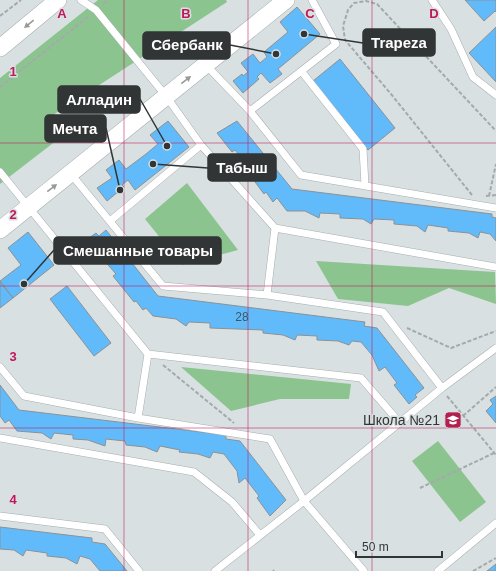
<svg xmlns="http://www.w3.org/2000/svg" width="496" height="571" viewBox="0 0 496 571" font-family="Helvetica,sans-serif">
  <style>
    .green { fill: #8bc48f }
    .building { fill: #61bbfb; stroke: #8c9195 }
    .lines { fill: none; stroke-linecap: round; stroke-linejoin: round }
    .service-casing { stroke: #a6adaf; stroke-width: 8 }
    .tertiary-casing { stroke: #a6adaf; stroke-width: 18 }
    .path { stroke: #a4aaab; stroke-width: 2; stroke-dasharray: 4 2; stroke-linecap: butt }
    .service { stroke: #fff; stroke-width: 7 }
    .tertiary { stroke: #fff; stroke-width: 17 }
    .oneway { fill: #989a9a }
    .grid { fill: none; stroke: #c2185b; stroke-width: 1; stroke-opacity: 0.55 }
    .labels { text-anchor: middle; stroke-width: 3; stroke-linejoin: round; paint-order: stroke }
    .number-label { font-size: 12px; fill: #3e5666 }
    .poi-label { font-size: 14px; fill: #323535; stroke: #d9e0e2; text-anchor: end }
    .grid-label { font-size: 13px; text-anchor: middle; font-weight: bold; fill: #c2185b; stroke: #d9e0e2; stroke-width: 3; stroke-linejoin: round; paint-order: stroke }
    .leader { fill: none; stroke: #323535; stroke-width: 1.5 }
    .callout-dot { fill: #323535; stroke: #d9e0e2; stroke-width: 1.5 }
    .callout { fill: #323535; stroke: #323535; stroke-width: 1.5 }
    .callout-label { font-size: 15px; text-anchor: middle; font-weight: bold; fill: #fff }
  </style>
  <rect width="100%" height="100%" fill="#d9e0e2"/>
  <path class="green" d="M98 0H226L227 2 50 117 61 137 0 184V78Z
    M187 183 238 250 182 265 145 219Z
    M316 261 495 272 496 304 449 288 408 306 338 299Z
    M181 367 351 384 349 399H280L231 411Z
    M438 441 486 502 460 522 412 461Z"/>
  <path class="building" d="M465 0H496V12L495 11 484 21Z
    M297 7 320 34 278 69 282 74 270 83 261 73 257 77 259 79 243 93 233 81 242 74 243 76 248 72 241 63 253 54 260 63 267 57 264 52 288 32 280 22Z
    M496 27V82L469 53Z
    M340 59 395 128 368 150 313 81Z
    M168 121 189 147 135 190 128 180 122 185 124 187 107 201 97 188 112 178 106 170 119 160 126 169 146 154 158 144 150 135Z
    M237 121 292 189 492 214V217L496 218V241L490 234 480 232 478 238 469 233 448 231V228L428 225 425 232 417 226 394 224V220L374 219 371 224 363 219 340 218V214L320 213 319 218 305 211H287L277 198 273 202 266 192 264 194 244 167 247 165 235 150 232 152 217 133Z
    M106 230 158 296 365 322 364 326 377 328 424 388 415 395 417 397 409 404 394 385 397 383 385 367 379 371 372 355 361 342 352 341 349 345 338 341 317 340V336L297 335 295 340 283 335 263 333V330L210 328V323L189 322 186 326 176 319 153 316 146 308 143 310 136 301 134 302 113 276 116 274 102 258 100 260 85 241 96 233 99 236Z
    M28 232 54 265 13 298 0 281 21 265 8 248Z
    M0 282 13 298 0 308Z
    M67 286 111 343 94 356 50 299Z
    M0 385 19 410 226 435V439L240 441 286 500 270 516 257 498 259 496 245 478 239 483 237 471 224 454 213 452 210 458 198 454 179 452 180 450 160 446 157 452 145 447 126 445 125 441 106 439 105 446 88 440 73 439V435L54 433 51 439 42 433 17 431 9 420 5 423 0 416Z
    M496 396V423L486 411 493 404 490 400Z
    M0 527 92 538V542L105 544 127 571H100L90 559 80 556 77 564 66 558 47 556V553L26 550 23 556 14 550 0 549Z
    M496 564V571H487Z"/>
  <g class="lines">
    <g class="service-casing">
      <path id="service" d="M81 0 96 10 166 96 201 145 110 221
        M432 0 451 29 473 77 496 95
        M206 65 250 111 301 175 496 208
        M302 72 363 149 365 185
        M250 111 336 44 312 0
        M201 145 275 228 496 267
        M0 172 148 354 138 418 270 439 304 501 364 571
        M71 174 163 286 267 295 383 312 442 388
        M267 295 275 228
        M148 354 361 378 400 423
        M0 367 24 396 138 418
        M0 438 194 472 232 502 260 535
        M0 516 105 529 139 571
        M215 571 304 501 442 388 496 348
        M438 571 496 523"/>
    </g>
    <g class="tertiary-casing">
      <path id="tertiary" d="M0 48 58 0
        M0 230 286 0"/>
    </g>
    <path class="path" d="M103 4 108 0
      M0 16 21 0
      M0 87 89 16
      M472 195 391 94 345 40 343 26 348 10 354 3 366 1 377 4 496 131
      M486 196 496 195
      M489 196 496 164
      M407 328 451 348 496 331
      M163 365 234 423
      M447 396 496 455
      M463 416 496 387
      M420 488 494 453
      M273 570 274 571
      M473 571 496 558"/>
    <use href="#service" class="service"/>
    <use href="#tertiary" class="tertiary"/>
  </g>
  <defs><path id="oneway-solid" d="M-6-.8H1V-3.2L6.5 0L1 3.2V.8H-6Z"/></defs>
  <g class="oneway">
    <use href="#oneway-solid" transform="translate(29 24) rotate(141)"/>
    <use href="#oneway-solid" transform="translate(186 80) rotate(-38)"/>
    <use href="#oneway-solid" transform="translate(52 188) rotate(-38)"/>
  </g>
  <path class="grid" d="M124 0V571M248 0V571M372 0V571M0 143H496M0 286H496M0 428H496"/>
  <defs>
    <g id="school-square" transform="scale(0.9)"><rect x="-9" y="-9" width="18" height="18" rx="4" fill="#b1204e" stroke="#d9e0e2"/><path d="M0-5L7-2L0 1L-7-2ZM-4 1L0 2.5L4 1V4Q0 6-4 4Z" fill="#fff"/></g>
  </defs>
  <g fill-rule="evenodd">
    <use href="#school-square" x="453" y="420"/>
  </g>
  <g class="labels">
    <g class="number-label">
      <text x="242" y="321">28</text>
    </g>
    <g class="poi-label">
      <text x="440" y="425">Школа №21</text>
    </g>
  </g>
  <g class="grid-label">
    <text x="62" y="18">A</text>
    <text x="186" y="18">B</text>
    <text x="310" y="18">C</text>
    <text x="434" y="18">D</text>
    <text x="13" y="76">1</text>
    <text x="13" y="219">2</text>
    <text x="13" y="361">3</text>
    <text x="13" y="504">4</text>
  </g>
  <path class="leader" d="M304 34L363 43M276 54L230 45M167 146L140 99M120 190L106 128M153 164L208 168M24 284L54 250"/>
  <g class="callout-dot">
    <circle cx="304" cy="34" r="4"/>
    <circle cx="276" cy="54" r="4"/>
    <circle cx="167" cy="146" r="4"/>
    <circle cx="120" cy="190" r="4"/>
    <circle cx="153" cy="164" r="4"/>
    <circle cx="24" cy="284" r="4"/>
  </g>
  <g class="callout">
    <rect x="363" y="29" width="72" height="27" rx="4"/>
    <rect x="143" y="32" width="87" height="27" rx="4"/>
    <rect x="58" y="86" width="82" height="27" rx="4"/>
    <rect x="45" y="115" width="61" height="27" rx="4"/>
    <rect x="208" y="154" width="68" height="27" rx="4"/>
    <rect x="54" y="237" width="167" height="27" rx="4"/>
  </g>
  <g class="callout-label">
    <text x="399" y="48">Trapeza</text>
    <text x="187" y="50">Сбербанк</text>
    <text x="99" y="105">Алладин</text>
    <text x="75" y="134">Мечта</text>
    <text x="242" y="173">Табыш</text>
    <text x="138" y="256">Смешанные товары</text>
  </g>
  <path d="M356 551v6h86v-6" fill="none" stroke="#323535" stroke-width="2"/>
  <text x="362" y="551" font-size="12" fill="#323535" stroke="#d9e0e2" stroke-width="3" paint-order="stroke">50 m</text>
</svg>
